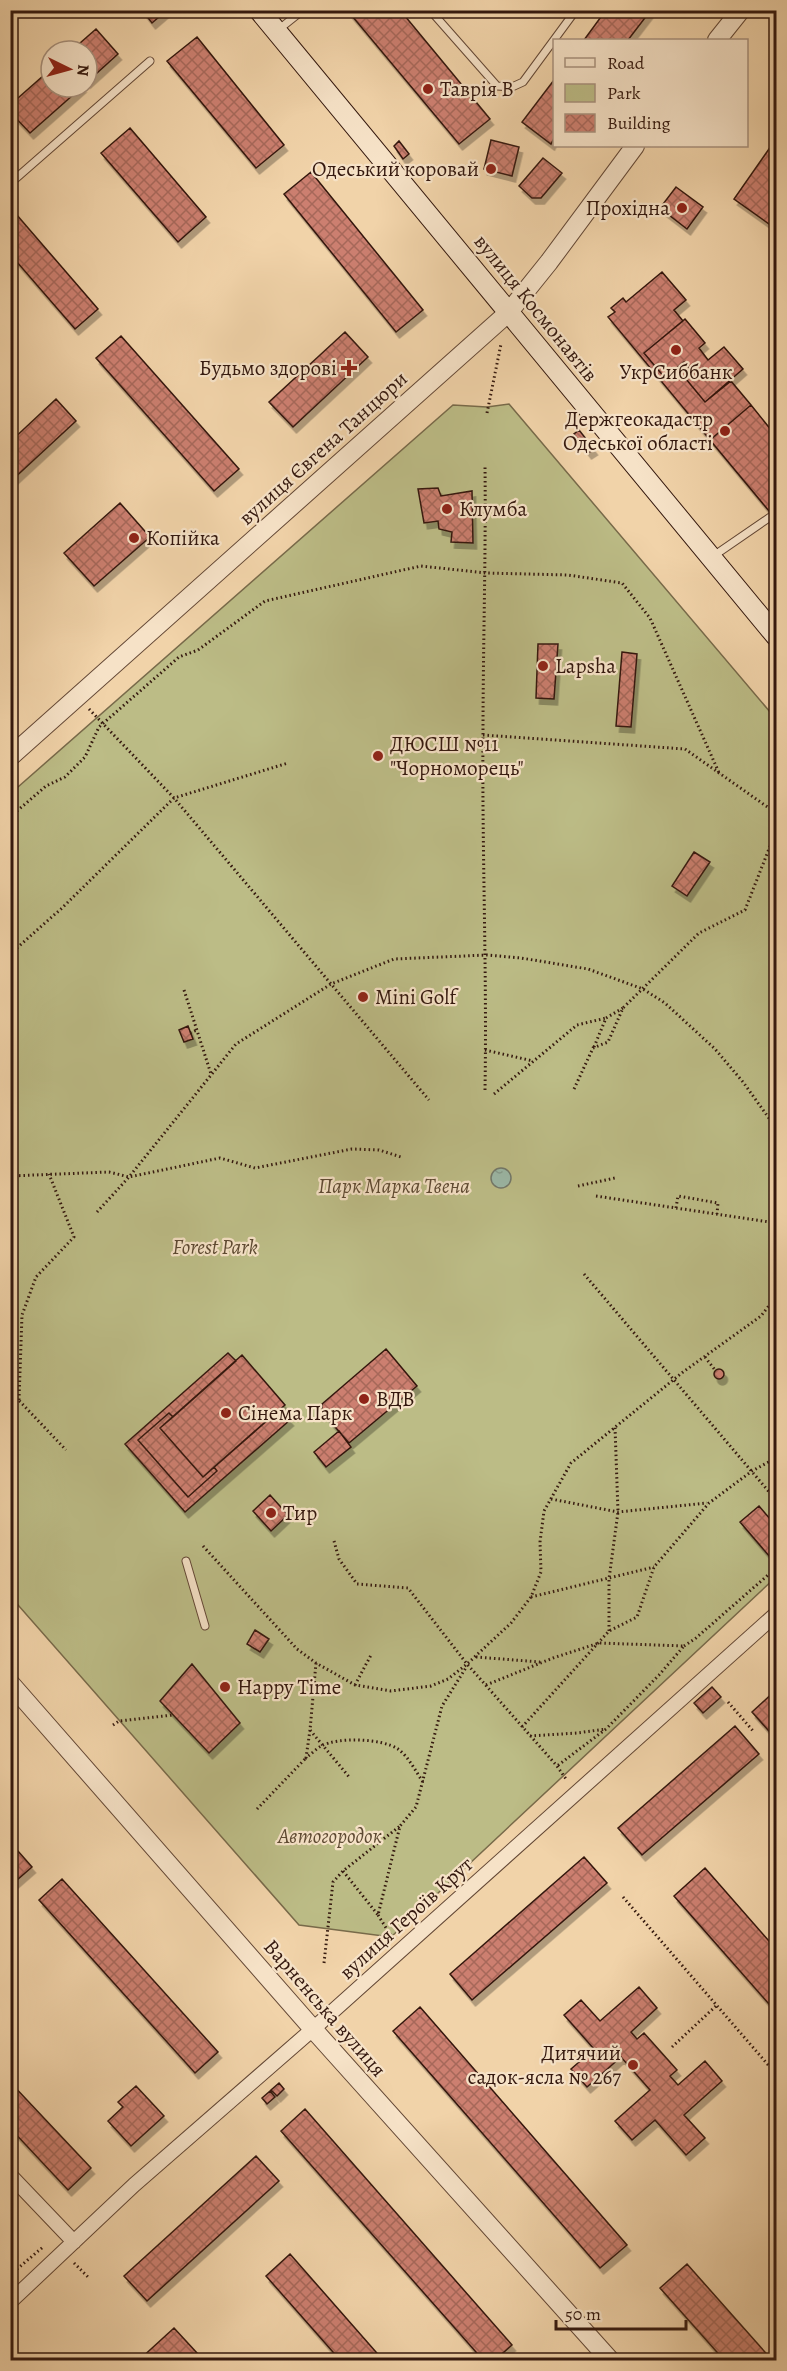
<svg xmlns="http://www.w3.org/2000/svg" width="787" height="2371" viewBox="0 0 787 2371" font-family="Alegreya,serif">
  <style>
    .park { fill: #bcbc86; stroke: #786a4a; stroke-width: 1.5 }
    .water { fill: url(#water-ripples); stroke: #72786a; stroke-width: 1.5 }
    .building { fill: url(#building-cross-hatch); stroke: #34180e; stroke-width: 1.5; filter: url(#shadow) }
    .lines { fill: none; stroke-linecap: round; stroke-linejoin: round }
    .service-casing { stroke: #634735; stroke-width: 9 }
    .minor-casing { stroke: #634735; stroke-width: 16 }
    .tertiary-casing { stroke: #634735; stroke-width: 20 }
    .secondary-casing { stroke: #34180e; stroke-width: 22 }
    .path { stroke: #34180e; stroke-width: 3; stroke-dasharray: 1.5 3; stroke-linecap: butt }
    .service { stroke: #f6e2c7; stroke-width: 7 }
    .minor { stroke: #f6e2c7; stroke-width: 14 }
    .tertiary { stroke: #f6e2c7; stroke-width: 18 }
    .secondary { stroke: #f6e2c7; stroke-width: 20 }
    .poi-dot { fill: #8f2418; stroke: #f6e2c7; stroke-width: 2 }
    .labels { text-anchor: middle; stroke-width: 4.5; stroke-linejoin: round; paint-order: stroke }
    .poi-label { font-size: 21px; fill: #34180e; stroke: #f6e2c7; text-anchor: start }
    .street-label { font-size: 21px; fill: #34180e; stroke: #f6e2c7 }
    .park-label { font-size: 21px; font-style: italic; fill: #5d4932; stroke: #f6e2c7 }
  </style>
  <defs>
    <pattern id="water-ripples" width="26" height="14" patternUnits="userSpaceOnUse" patternTransform="scale(1.5)"><rect width="26" height="14" fill="#9bb8a7"/><path d="M2 4q2-2 4 0t4 0M15 11q2-2 4 0t4 0" fill="none" stroke="#869d8f"/></pattern>
    <pattern id="building-cross-hatch" width="8" height="8" patternUnits="userSpaceOnUse" patternTransform="scale(1.5)"><rect width="8" height="8" fill="#cc7f6f"/><path d="M0 0l8 8M0 8l8-8" fill="none" stroke="#a6675a"/></pattern>
    <filter id="shadow"><feDropShadow dx="3.5" dy="6" stdDeviation="0" flood-color="#0004"/></filter>
  </defs>
  <rect width="100%" height="100%" fill="#f1d3a9"/>
  <filter id="stains"><feTurbulence type="fractalNoise" baseFrequency=".00333" numOctaves="4"/><feColorMatrix values="0 0 0 0 .2 0 0 0 0 .09 0 0 0 0 .02 0 0 0 .5 -.17"/></filter>
  <radialGradient id="worn" r=".72"><stop offset=".6" stop-color="#630" stop-opacity="0"/><stop offset="1" stop-color="#630" stop-opacity=".3"/></radialGradient>
  <path class="park" d="M509 404 776 719V1577L391 1937 299 1925 11 1597 10 794 453 405 487 407Z"/>
  <path class="water" d="M491 1178a10 10 0 1 1 20 0a10 10 0 1 1-20 0Z"/>
  <path class="building" d="M142 10H167L152 23Z
    M347 10H400L490 119 459 144Z
    M606 10H651L628 40H584Z
    M96 29 118 54 87 82V51H71Z
    M197 37 284 145 256 168 167 61Z
    M51 69V87H82L30 133 10 112V105Z
    M554 80V138L551 144 522 122Z
    M130 128 206 217 178 242 101 153Z
    M776 139V229L734 199Z
    M491 140 519 147 512 176 484 169Z
    M399 141 409 154 403 159 394 146Z
    M543 158 562 173 541 198H532L519 186Z
    M311 172 423 310 396 332 284 194Z
    M676 187 703 207 687 229 660 208Z
    M10 207 98 309 75 329 10 254Z
    M662 272 686 300 674 310 683 321 644 353 665 378 684 362 693 373 686 379 705 402 731 381 751 405 710 440 608 317 615 312 611 308 623 298 626 302Z
    M685 319 705 343 699 348 708 360 724 347 743 369 705 402 686 379 693 373 684 362 665 378 644 353Z
    M345 332 368 357 293 427 269 402Z
    M121 336 239 469 214 491 96 358Z
    M56 399 76 421 10 482V442Z
    M751 405 776 436V505L769 511 710 440Z
    M579 430 594 449 588 453 574 434Z
    M438 488 441 496 472 491 473 543 451 542 452 532 439 529 438 521 424 523 418 489Z
    M120 503 150 537 94 586 64 553Z
    M538 644H558L554 699 536 698Z
    M622 652 637 654 631 727 616 726Z
    M694 852 710 862 687 896 672 886Z
    M188 1026 193 1039 184 1042 179 1030Z
    M386 1349 417 1386 349 1443 322 1412V1404Z
    M228 1353 236 1361 173 1417 169 1413 138 1440 188 1497 217 1471 214 1467 280 1409 290 1420 185 1512 125 1444Z
    M242 1355 285 1405 203 1477 160 1428Z
    M714 1374a5 5 0 1 1 10 0a5 5 0 1 1-10 0Z
    M169 1413 173 1417 160 1428 203 1477 214 1467 217 1471 188 1497 138 1440Z
    M339 1431 351 1447 326 1467 314 1452Z
    M270 1495 288 1515 271 1531 253 1511Z
    M759 1506 776 1526V1564L740 1522Z
    M255 1630 269 1639 260 1652 247 1644Z
    M192 1664 240 1723 209 1753 160 1701Z
    M712 1687 721 1697 703 1713 694 1703Z
    M776 1690V1739L752 1712Z
    M735 1726 759 1754 642 1855 618 1828Z
    M10 1842 32 1867 10 1886Z
    M584 1857 607 1883 472 2000 450 1974Z
    M705 1868 776 1949V2012L674 1896Z
    M62 1879 218 2052 195 2073 39 1900Z
    M639 1987 657 2008 631 2032 637 2039 644 2033 677 2070 670 2076 678 2085 705 2061 722 2081 684 2115 705 2138 686 2155 655 2120 632 2140 615 2121 650 2090 621 2057 587 2087 571 2069 594 2049 564 2015 581 2000 600 2021Z
    M420 2007 627 2245 600 2268 393 2031Z
    M10 2082 91 2168 68 2190 10 2128Z
    M279 2083 284 2089 277 2096 271 2090Z
    M136 2086 164 2116 131 2146 108 2121 123 2107 118 2102Z
    M270 2091 275 2097 267 2104 262 2098Z
    M305 2109 512 2345 495 2360H483L281 2131Z
    M256 2156 279 2181 147 2301 124 2276Z
    M290 2254 383 2360H340L266 2276Z
    M687 2264 772 2360H724L660 2288Z
    M174 2328 197 2353 189 2360H139Z"/>
  <g class="lines">
    <g class="service-casing">
      <path id="service" d="M430 10 497 86 512 87 523 82 576 10
        M278 30 303 10
        M14 180 150 61
        M712 557 776 513
        M186 1561 205 1626"/>
    </g>
    <g class="minor-casing">
      <path id="minor" d="M10 2175 74 2242
        M10 2302 134 2185 313 2029 776 1614"/>
    </g>
    <g class="tertiary-casing">
      <path id="tertiary" d="M717 40 741 10
        M10 757 508 313 549 262 635 146
        M10 1683 313 2029 610 2360"/>
    </g>
    <g class="secondary-casing">
      <path id="secondary" d="M259 10 776 636"/>
    </g>
    <path class="path" d="M487 413 501 344
      M89 709 174 798 429 1100
      M483 735 685 749 776 813
      M10 817 46 786 65 777 85 757 99 727 179 657 198 650 265 601 421 566 486 573 568 575 622 583 650 618 720 775
      M10 954 62 908 174 798 288 763
      M184 990 211 1074
      M190 1033 197 1030
      M594 1047 606 1018 623 1008
      M485 1050 533 1061
      M574 1089 593 1048 608 1042 623 1008 699 933 745 910 776 831
      M485 1090C487 972 482 853 483 735 483 645 486 555 485 466
      M494 1094 577 1025 606 1018
      M10 1176 109 1172 129 1177 220 1158 255 1168 352 1149 379 1150 401 1157
      M578 1186 615 1178
      M596 1196 776 1223
      M676 1208 678 1196 718 1203 717 1214
      M97 1212 129 1177 236 1044 331 984 394 959 487 955 521 958 588 969 643 989 665 1003 715 1049 743 1082 776 1128
      M584 1274 776 1500
      M705 1357 715 1370
      M10 1391 66 1450
      M19 1400 22 1315 36 1277 74 1237 49 1174
      M551 1499 618 1512 707 1503
      M334 1541 339 1559 357 1584 408 1588 467 1664 557 1766 566 1779
      M203 1546 297 1649 316 1663 355 1685 391 1691 431 1686 448 1679 467 1664 511 1623 531 1597 541 1572 540 1542 544 1511 571 1463 683 1372 761 1316 771 1303 776 1290
      M531 1597 654 1567
      M609 1631V1579L618 1512 615 1427
      M684 1646 696 1638 776 1568
      M476 1657 540 1662
      M316 1663 310 1730 350 1778
      M355 1685 371 1655
      M486 1685 553 1658 599 1643 684 1646 659 1675 606 1729
      M728 1702 754 1732
      M113 1725 119 1721 173 1715
      M522 1727 609 1631 637 1617 654 1567 709 1503 752 1471 776 1458
      M310 1730 306 1758C311 1754 316 1749 321 1746 338 1737 381 1738 398 1749 409 1757 416 1772 423 1782
      M530 1736 577 1733 606 1729 557 1766
      M257 1809 306 1758
      M343 1871 378 1915 400 1826 416 1807 442 1706 467 1666
      M623 1897 776 2074
      M378 1915 393 1939
      M324 1963 333 1882 343 1871 400 1826
      M672 2047 717 2005
      M74 2263 89 2278
      M10 2275 43 2247"/>
    <use href="#service" class="service"/>
    <use href="#minor" class="minor"/>
    <use href="#tertiary" class="tertiary"/>
    <use href="#secondary" class="secondary"/>
  </g>
  <g class="poi-dot">
    <circle cx="428" cy="89" r="6"/>
    <circle cx="491" cy="169" r="6"/>
    <circle cx="682" cy="208" r="6"/>
    <circle cx="676" cy="350" r="6"/>
    <path d="M346 359h6v6h6v6h-6v6h-6v-6h-6v-6h6z"/>
    <circle cx="725" cy="431" r="6"/>
    <circle cx="447" cy="509" r="6"/>
    <circle cx="134" cy="538" r="6"/>
    <circle cx="543" cy="666" r="6"/>
    <circle cx="378" cy="756" r="6"/>
    <circle cx="363" cy="997" r="6"/>
    <circle cx="364" cy="1399" r="6"/>
    <circle cx="226" cy="1413" r="6"/>
    <circle cx="271" cy="1513" r="6"/>
    <circle cx="225" cy="1687" r="6"/>
    <circle cx="633" cy="2065" r="6"/>
  </g>
  <g class="labels">
    <g class="poi-label">
      <text x="440" y="96">Таврія В</text>
      <text x="479" y="176" text-anchor="end">Одеський коровай</text>
      <text x="670" y="215" text-anchor="end">Прохідна</text>
      <text x="337" y="375" text-anchor="end">Будьмо здорові</text>
      <text x="676" y="379" text-anchor="middle">УкрСиббанк</text>
      <text x="713" y="426" text-anchor="end">Держгеокадастр<tspan x="713" dy="24">Одеської області</tspan></text>
      <text x="459" y="516">Клумба</text>
      <text x="146" y="545">Копійка</text>
      <text x="555" y="673">Lapsha</text>
      <text x="390" y="751">ДЮСШ №11<tspan x="390" dy="24">"Чорноморець"</tspan></text>
      <text x="375" y="1004">Mini Golf</text>
      <text x="376" y="1406">ВДВ</text>
      <text x="238" y="1420">Сінема Парк</text>
      <text x="283" y="1520">Тир</text>
      <text x="237" y="1694">Happy Time</text>
      <text x="621" y="2060" text-anchor="end">Дитячий<tspan x="621" dy="24">садок-ясла № 267</tspan></text>
    </g>
    <g class="street-label">
      <text transform="translate(536 308) rotate(51)" y="7">вулиця Космонавтів</text>
      <text transform="translate(323 448) rotate(-42)" y="7">вулиця Євгена Танцюри</text>
      <text transform="translate(406 1918) rotate(-42)" y="7">вулиця Героїв Крут</text>
      <text transform="translate(325 2008) rotate(49)" y="7">Варненська вулиця</text>
    </g>
    <g class="park-label">
      <text x="394" y="1193">Парк Марка Твена</text>
      <text x="215" y="1254">Forest Park</text>
      <text x="330" y="1843">Автогородок</text>
    </g>
  </g>
  <rect width="787" height="2371" fill="none" stroke="#f1d3a9" stroke-width="36"/>
  <rect x="12" y="12" width="763" height="2347" fill="none" stroke="#34180e" stroke-width="3"/>
  <rect x="18" y="18" width="751" height="2335" fill="none" stroke="#34180e" stroke-width="1.5"/>
  <rect x="553" y="39" width="195" height="108" fill="#f6e2c7" stroke="#a8917d" stroke-width="1.5"/>
  <rect x="565" y="58" width="30" height="9" fill="#f6e2c7" stroke="#a8917d" stroke-width="1.5"/>
  <text x="607" y="69" font-size="18" fill="#34180e">Road</text>
  <rect x="565" y="84" width="30" height="18" fill="#bcbc86" stroke="#a8917d" stroke-width="1.5"/>
  <text x="607" y="99" font-size="18" fill="#34180e">Park</text>
  <rect x="565" y="114" width="30" height="18" fill="url(#building-cross-hatch)" stroke="#a8917d" stroke-width="1.5"/>
  <text x="607" y="129" font-size="18" fill="#34180e">Building</text>
  <g transform="translate(69 69) rotate(95)"><circle r="28" fill="#f6e2c7" stroke="#a8917d" stroke-width="1.5"/>
  <path d="M0-4.5L10 22L0 15L-10 22Z" fill="#8f2418"/>
  <text y="-9" font-size="16" font-weight="bold" text-anchor="middle" fill="#34180e">N</text>
  </g>
  <path d="M556 2320v9h130v-9" fill="none" stroke="#34180e" stroke-width="3"/>
  <text x="565" y="2320" font-size="18" fill="#34180e" stroke="#f6e2c7" stroke-width="4.5" paint-order="stroke">50 m</text>
  <rect width="100%" height="100%" filter="url(#stains)"/>
  <rect width="100%" height="100%" fill="url(#worn)"/>
</svg>
